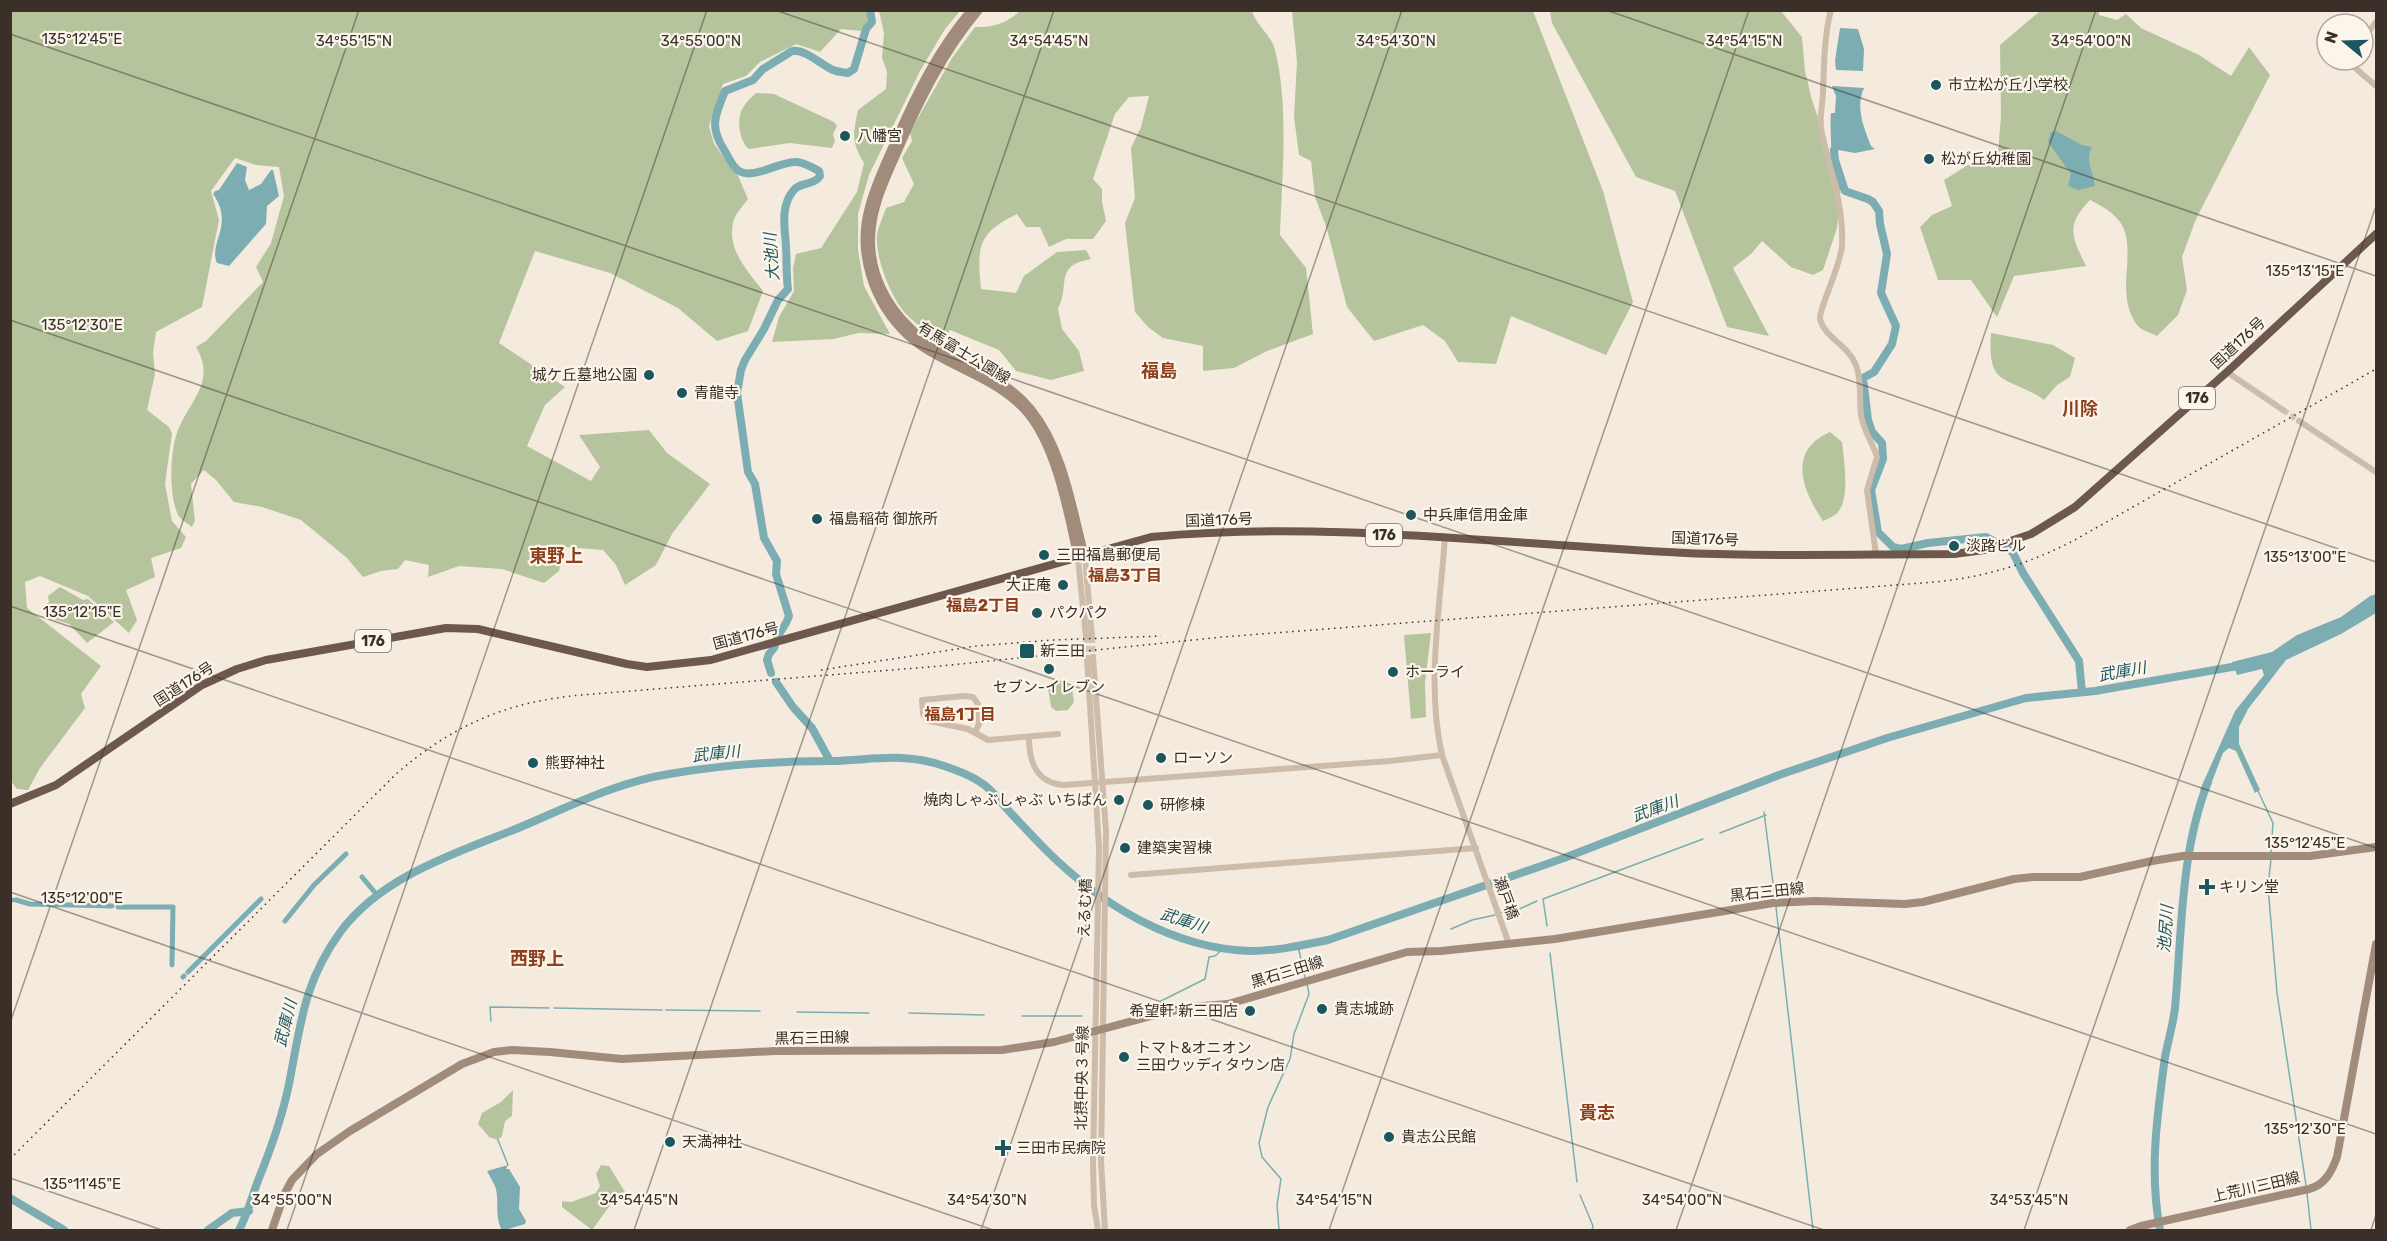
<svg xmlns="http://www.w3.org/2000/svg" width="2387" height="1241" viewBox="0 0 2387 1241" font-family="Rubik,'Noto Sans JP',sans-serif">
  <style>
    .green { fill: #b5c49d }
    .water { fill: #7badb3 }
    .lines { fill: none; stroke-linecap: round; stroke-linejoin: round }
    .stream { stroke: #7badb3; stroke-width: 1.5 }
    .canal { stroke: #7badb3; stroke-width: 5 }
    .river { stroke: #7badb3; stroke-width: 8 }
    .tertiary-tunnel { stroke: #cfc6ba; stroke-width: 6; stroke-dasharray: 6 3; stroke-linecap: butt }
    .tertiary { stroke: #cdbca9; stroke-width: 6 }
    .secondary { stroke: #a18b7a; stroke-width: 8 }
    .trunk { stroke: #6c584c; stroke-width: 8 }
    .rail { stroke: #3a3029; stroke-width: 1.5; stroke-dasharray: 1.5 4.5; stroke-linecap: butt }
    .ticks { fill: none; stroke: #3a3029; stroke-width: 1.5; stroke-opacity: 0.45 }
    .poi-dot { fill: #1c565e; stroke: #fbf5eb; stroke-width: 2 }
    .labels { text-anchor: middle; stroke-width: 4.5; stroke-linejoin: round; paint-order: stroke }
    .shield { fill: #fbf5eb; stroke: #746b63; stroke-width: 1.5 }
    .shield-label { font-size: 14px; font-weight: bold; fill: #3a3029 }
    .poi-label { font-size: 15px; fill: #3a3029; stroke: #fbf5eb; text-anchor: start }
    .street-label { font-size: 15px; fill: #3a3029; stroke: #fbf5eb }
    .water-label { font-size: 16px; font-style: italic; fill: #1c565e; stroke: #fbf5eb }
    .neighbourhood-label { font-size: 16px; font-weight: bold; fill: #8e3f1d; stroke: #fbf5eb }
    .quarter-label { font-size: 18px; font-weight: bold; fill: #8e3f1d; stroke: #fbf5eb }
    .ticks-label { font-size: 15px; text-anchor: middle; fill: #3a3029; stroke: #fbf5eb; stroke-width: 4.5; stroke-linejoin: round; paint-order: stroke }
  </style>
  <rect width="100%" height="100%" fill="#f4ebde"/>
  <path class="green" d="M866 10 868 20 862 31 841 29 820 52 796 44 760 62 746 76 723 84 709 126 714 144 738 176 748 199C743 206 734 215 733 223 727 250 748 271 763 291L748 331 717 341 678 308 610 273 535 251 499 343 565 387 545 405 527 446 591 481 600 467 579 435 649 430 667 453 710 484 672 534 656 565 625 585 616 565 603 550 565 547 559 571 544 583 502 569 459 566 428 577 429 565 405 560 398 569 381 571 363 577 347 558 301 520 262 507 234 502 216 480 204 470 191 484 195 521 192 527C188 524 181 520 178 515 169 495 170 457 176 436 186 403 218 384 196 347L206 341 263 282 256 267 271 243 284 196 279 167 256 165 235 158 211 191 219 220 202 307 156 332 153 353 155 374 147 410 169 427 172 433 165 484 172 521 186 537 181 548 151 558 155 577 126 590 137 620 129 633 88 596 40 576 25 582 27 608 101 666 81 694 85 708 40 768 28 790 17 789 10 780 11 11Z
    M879 11H960L945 29 920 71 869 175 858 214V250L864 286 890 334 858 333 834 339 772 342 779 317 794 291 793 268 796 254 821 248 857 192 864 163C851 141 853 134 858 110L886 89 887 72 882 58 884 33Z
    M1020 11H1252C1256 25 1272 36 1275 50 1289 105 1282 178 1280 235L1306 268 1313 334 1267 351 1234 368 1203 371V346L1163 338 1148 327 1135 312 1125 223 1135 198 1131 148 1141 127 1149 96 1129 97 1115 114 1093 179 1102 189V202L1106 221 1093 239H1066L1049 247 1040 227H1026L1017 214C977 233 977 248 981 289L1016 293 1024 276 1057 252 1086 250 1091 259C1053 266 1071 284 1058 309L1062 329 1079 351 1084 371 1051 380 1016 371 999 350 950 330 943 342C930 333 916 325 905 313 891 297 875 258 877 235 878 227 883 217 886 208L904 202 914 184 902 158 912 141 910 132 952 58 975 27C995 27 1005 24 1020 11Z
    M1292 11H1533L1603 191 1633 302 1606 355 1511 316 1496 364 1458 362 1445 341 1423 325 1374 341 1347 307 1327 229 1315 197 1311 161 1299 155 1294 117 1297 62Z
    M1550 11H1781L1802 37 1805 71 1812 100 1841 186 1837 228 1823 270 1813 275 1791 267 1762 241 1751 254 1733 268 1769 336 1727 327 1675 191 1636 177 1552 23Z
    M2040 11H2099V15L2117 20 2126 14 2141 28 2199 55 2231 76 2249 47 2270 75 2196 219 2182 257 2187 290 2178 315 2157 336C2151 333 2141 330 2137 325 2114 293 2137 254 2122 225 2115 213 2102 206 2090 200 2065 226 2072 237 2086 266L2014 276 1997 317 1971 280H1938L1920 227 1932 215 1952 206 1944 180 1968 165 1998 153 2001 116 2000 45Z
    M756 93 774 94 834 122 837 126 833 134 835 141 832 148 790 143 749 149C739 142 736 118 743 108 746 102 752 97 756 93Z
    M1991 333 2053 345 2075 358 2070 377 2057 385 2044 400C2007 374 1987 390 1991 333Z
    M1830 432 1842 442C1844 460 1851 502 1836 514 1832 517 1827 519 1823 521 1802 490 1787 451 1830 432Z
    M60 587 83 600 88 599 114 622 87 643 69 624 56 620 44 607 49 602 48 596Z
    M1431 633 1425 683 1426 717 1411 719 1404 635Z
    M1063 683 1072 688 1074 702 1068 710 1056 711 1051 707 1048 688 1052 684Z
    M513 1090 512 1116 505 1121 502 1136 498 1140 489 1137 478 1124 482 1113 501 1102Z
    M601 1165 609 1166 625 1192 619 1193 592 1230 562 1207V1201L571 1202 596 1193 600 1186 596 1174Z"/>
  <path class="water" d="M1840 28 1858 29 1864 49 1863 71 1836 70 1835 61Z
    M1832 86 1864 88C1855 107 1864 128 1871 146L1875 149 1855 153 1838 150 1832 154C1831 149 1830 117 1831 113H1835L1836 96Z
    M2056 131 2082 145 2092 147C2084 160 2094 173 2095 186L2078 190 2068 186 2071 174 2048 142 2051 132Z
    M237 163 247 167 245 180 249 190 261 184 271 170H273L279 196 267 206 266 224 229 266 217 263C208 242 235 226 213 194L215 191 219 190Z
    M2376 594V613L2341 634 2286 660 2248 709 2239 727V744L2260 790 2255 793 2236 751 2229 748 2223 753 2208 792 2200 790 2235 711 2264 675 2262 669 2237 675 2232 662 2272 652 2297 635 2341 617 2370 596Z
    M508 1165 506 1169H509L520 1187 519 1209 526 1221 525 1224 508 1229H501C495 1215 499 1203 496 1189 494 1183 490 1177 487 1171Z"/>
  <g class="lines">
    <path class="stream" d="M2258 791 2273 823 2271 852
      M1764 812 1775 899
      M1720 833 1766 815
      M2271 859 2268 887 2277 993 2306 1185
      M1776 907 1813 1230
      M1500 913 1512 909 1517 910 1537 901
      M1547 926 1543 899 1703 839
      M1451 929 1472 920 1495 915
      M1298 946 1305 977
      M1550 953 1577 1182
      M1161 1001 1205 979 1209 957 1215 956 1224 948
      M554 1008 662 1010
      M666 1010 760 1011
      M797 1012 869 1013
      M909 1013 984 1015
      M1022 1016H1082
      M491 1021 490 1007 549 1008
      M498 1140 508 1165
      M2307 1193 2311 1230
      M1580 1195 1593 1226 1592 1230
      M1279 1230 1277 1205 1281 1179 1262 1157 1259 1143 1268 1107 1290 1059 1294 1034 1309 994 1307 984"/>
    <path class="canal" d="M362 877 377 895
      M10 900H12
      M16 900 30 904 112 906
      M118 907H173L172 965
      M285 921 314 885 346 854
      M188 972 261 899
      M183 977 184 976"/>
    <path class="river" d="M1834 150 1835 160 1845 191 1868 199 1873 202 1879 211 1880 224 1887 254 1881 293 1896 326 1892 344 1874 372 1863 378 1868 420 1872 432 1882 443 1883 459 1871 490 1878 532 1893 547 1901 549 1928 543 1986 537 2007 548 2013 553 2023 573 2079 661 2082 692
      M771 673 767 660 769 654 774 648 778 636 786 623 789 616 776 574 777 561 764 538 755 484 748 472 737 393 741 370 745 360 764 329 778 300 788 289C786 275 787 261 786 247 785 228 780 207 793 191 800 181 814 186 820 176L819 171C812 167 805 163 797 162 780 161 753 180 739 171 731 166 728 155 723 148 709 125 716 114 725 91L753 80 763 69 792 51C806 49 821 65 833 70 838 72 843 72 848 73L854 69 866 29 872 22 870 10
      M776 682 793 707 812 728 830 761
      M10 1198 64 1230
      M208 1230 232 1213 249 1211
      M239 1230C248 1213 252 1196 259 1178 272 1146 282 1118 289 1084 301 1024 303 983 341 931 384 874 460 852 523 826 570 806 618 782 669 774 722 765 778 761 832 761 871 760 905 752 944 766 958 771 976 777 988 788 995 794 1001 802 1007 809 1020 823 1033 837 1046 850 1100 904 1173 949 1251 951 1277 951 1303 945 1328 940L1564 858 1779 775 1887 738 2026 698 2095 691 2243 665
      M2160 1230C2149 1171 2157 1117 2165 1057 2168 1041 2173 1025 2175 1008 2182 933 2180 853 2208 782"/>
    <path class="tertiary-tunnel" d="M2283 410 2299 421
      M1086 637 1087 658
      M1092 637 1093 657"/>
    <path class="tertiary" d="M1831 10C1824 36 1824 66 1823 92 1823 106 1818 119 1822 133 1830 171 1844 206 1842 245 1842 262 1818 312 1820 319 1824 337 1849 346 1856 365 1862 381 1859 398 1861 415 1863 430 1873 443 1877 457L1867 490 1876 554
      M2363 39 2376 22
      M2346 60 2376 86
      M2227 372 2283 410
      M2299 421 2376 472
      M1445 537C1440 609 1426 684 1442 755L1509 944
      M1085 557 1092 637
      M1078 559 1086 637
      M1093 657 1106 831 1101 1161 1105 1230
      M1087 658 1099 847 1093 1164 1094 1205 1098 1230
      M975 733 979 724 978 704 973 697 964 696 922 700 923 714 929 721 968 729 988 740 1058 734
      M1029 737C1029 762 1036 783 1064 785L1390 761 1442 755
      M1131 875 1476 848"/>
    <path class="secondary" d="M971 10C938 49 916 93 896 139 886 161 875 184 869 207 856 253 873 303 907 335 943 368 996 375 1028 414 1057 450 1068 514 1078 559
      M979 10C943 53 920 100 898 151 885 180 871 209 871 241 871 275 888 307 912 329 947 363 1000 370 1031 409 1064 450 1072 507 1085 557
      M272 1230 284 1195 292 1180 317 1154 350 1131 462 1064 494 1052 512 1050 550 1052 622 1059 775 1051 1002 1050 1054 1042 1159 1014 1190 1007 1228 1004 1407 952 1441 951 1555 939 1773 903 1815 901 1905 904 1923 902 2014 879 2033 877H2080L2152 861 2183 856H2310L2376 847
      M2130 1230 2141 1226 2309 1189C2325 1185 2332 1171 2337 1157L2376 944"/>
    <path class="trunk" d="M10 804 56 785 202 685 237 669 266 660 446 628 478 629 627 664 647 667 711 660 1151 537C1329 520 1509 545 1686 553 1775 557 1865 554 1954 554L1984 550 2031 534 2075 507 2227 372 2376 234"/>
    <path class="rail" d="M821 670 976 646 1053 640 1161 636
      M10 1159 396 774C453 725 506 702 581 695L941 666 1222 637 1935 582C1985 577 2028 564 2073 541L2376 369"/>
  </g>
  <path class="ticks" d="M775 10 2376 562M1606 10 2376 276M10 14 12 10M10 34 2376 848M10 320 2376 1134M10 606 1824 1230M10 892 993 1230M10 1023 359 10M10 1178 162 1230M287 1230 707 10M634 1230 1054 10M981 1230 1402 10M1329 1230 1749 10M1676 1230 2096 10M2024 1230 2376 206M2371 1230 2376 1215"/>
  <g class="poi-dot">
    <circle cx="1936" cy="85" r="6"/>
    <circle cx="845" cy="136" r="6"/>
    <circle cx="1929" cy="159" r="6"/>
    <circle cx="649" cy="375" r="6"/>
    <circle cx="682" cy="393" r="6"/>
    <circle cx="1411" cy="515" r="6"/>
    <circle cx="817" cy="519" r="6"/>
    <circle cx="1954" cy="546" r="6"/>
    <circle cx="1044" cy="555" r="6"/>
    <circle cx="1063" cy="585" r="6"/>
    <circle cx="1037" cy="613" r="6"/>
    <rect x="1019" y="643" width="16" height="16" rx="3"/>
    <circle cx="1049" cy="669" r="6"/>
    <circle cx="1393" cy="672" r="6"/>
    <circle cx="1161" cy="758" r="6"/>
    <circle cx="533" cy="763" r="6"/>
    <circle cx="1119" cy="800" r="6"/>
    <circle cx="1148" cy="805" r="6"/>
    <circle cx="1125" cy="848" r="6"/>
    <path d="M2204 878h6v6h6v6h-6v6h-6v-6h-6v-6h6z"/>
    <circle cx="1322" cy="1009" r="6"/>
    <circle cx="1250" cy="1011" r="6"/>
    <circle cx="1124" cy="1057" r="6"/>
    <circle cx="1389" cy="1137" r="6"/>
    <circle cx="670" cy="1142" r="6"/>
    <path d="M1000 1139h6v6h6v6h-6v6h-6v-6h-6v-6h6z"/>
  </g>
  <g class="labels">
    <g class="shield">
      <rect x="2179" y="387" width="36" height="22" rx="4.5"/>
      <rect x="1366" y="524" width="36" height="22" rx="4.5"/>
      <rect x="355" y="630" width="36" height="22" rx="4.5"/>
    </g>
    <g class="shield-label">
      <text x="2197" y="403">176</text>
      <text x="1384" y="540">176</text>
      <text x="373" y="646">176</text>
    </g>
    <g class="poi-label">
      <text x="1948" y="90">市立松が丘小学校</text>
      <text x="857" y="141">八幡宮</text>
      <text x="1941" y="164">松が丘幼稚園</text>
      <text x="637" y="380" text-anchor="end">城ケ丘墓地公園</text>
      <text x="694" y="398">青龍寺</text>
      <text x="1423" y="520">中兵庫信用金庫</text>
      <text x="829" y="524">福島稲荷 御旅所</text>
      <text x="1966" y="551">淡路ビル</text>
      <text x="1056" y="560">三田福島郵便局</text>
      <text x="1051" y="590" text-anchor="end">大正庵</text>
      <text x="1049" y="618">パクパク</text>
      <text x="1040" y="656">新三田</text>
      <text x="1405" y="677">ホーライ</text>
      <text x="1049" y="692" text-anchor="middle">セブン-イレブン</text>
      <text x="1173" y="763">ローソン</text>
      <text x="545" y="768">熊野神社</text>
      <text x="1107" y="805" text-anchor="end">焼肉しゃぶしゃぶ いちばん</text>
      <text x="1160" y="810">研修棟</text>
      <text x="1137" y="853">建築実習棟</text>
      <text x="2219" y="892">キリン堂</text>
      <text x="1334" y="1014">貴志城跡</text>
      <text x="1238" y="1016" text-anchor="end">希望軒 新三田店</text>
      <text x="1136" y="1053">トマト&amp;オニオン<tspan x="1136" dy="17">三田ウッディタウン店</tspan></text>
      <text x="1401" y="1142">貴志公民館</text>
      <text x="682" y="1147">天満神社</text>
      <text x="1016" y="1153">三田市民病院</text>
    </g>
    <g class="street-label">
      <text transform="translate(2238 343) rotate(-43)" y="5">国道176号</text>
      <text transform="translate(964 353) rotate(31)" y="5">有馬富士公園線</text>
      <text transform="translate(1219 520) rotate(-2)" y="5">国道176号</text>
      <text transform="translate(1705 539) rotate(2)" y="5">国道176号</text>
      <text transform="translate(746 636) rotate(-15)" y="5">国道176号</text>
      <text transform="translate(184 684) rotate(-33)" y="5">国道176号</text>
      <text transform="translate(1767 892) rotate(-6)" y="5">黒石三田線</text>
      <text transform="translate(1506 898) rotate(70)" y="5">瀬戸橋</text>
      <text transform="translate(1085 908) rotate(-88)" y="5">えるむ橋</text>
      <text transform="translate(1287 972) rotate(-17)" y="5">黒石三田線</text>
      <text transform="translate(812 1038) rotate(-1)" y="5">黒石三田線</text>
      <text transform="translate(1082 1078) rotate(-89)" y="5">北摂中央３号線</text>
      <text transform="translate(2256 1187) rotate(-13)" y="5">上荒川三田線</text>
    </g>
    <g class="water-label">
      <text transform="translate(771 257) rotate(-94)" y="6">大池川</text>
      <text transform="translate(2122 671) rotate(-10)" y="6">武庫川</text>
      <text transform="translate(716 753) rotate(-6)" y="6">武庫川</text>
      <text transform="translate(1655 808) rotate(-20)" y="6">武庫川</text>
      <text transform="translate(1184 920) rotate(18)" y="6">武庫川</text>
      <text transform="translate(2165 929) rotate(-86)" y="6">池尻川</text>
      <text transform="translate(285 1023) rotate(-76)" y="6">武庫川</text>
    </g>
    <g class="neighbourhood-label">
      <text x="1125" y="581">福島3丁目</text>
      <text x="983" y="611">福島2丁目</text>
      <text x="960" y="720">福島1丁目</text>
    </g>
    <g class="quarter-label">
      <text x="1159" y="377">福島</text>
      <text x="2080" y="415">川除</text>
      <text x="556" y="562">東野上</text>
      <text x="537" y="965">西野上</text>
      <text x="1597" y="1119">貴志</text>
    </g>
  </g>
  <g class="ticks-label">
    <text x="82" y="44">135°12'45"E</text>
    <text x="354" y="46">34°55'15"N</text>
    <text x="701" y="46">34°55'00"N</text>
    <text x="1049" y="46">34°54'45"N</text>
    <text x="1396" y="46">34°54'30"N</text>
    <text x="1744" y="46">34°54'15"N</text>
    <text x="2091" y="46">34°54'00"N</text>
    <text x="2305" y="276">135°13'15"E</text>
    <text x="82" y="330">135°12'30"E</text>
    <text x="2305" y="562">135°13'00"E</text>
    <text x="82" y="617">135°12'15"E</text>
    <text x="2305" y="848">135°12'45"E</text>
    <text x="82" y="903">135°12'00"E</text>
    <text x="2305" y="1134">135°12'30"E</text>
    <text x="82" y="1189">135°11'45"E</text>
    <text x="292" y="1205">34°55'00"N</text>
    <text x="639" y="1205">34°54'45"N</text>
    <text x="987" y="1205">34°54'30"N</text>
    <text x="1334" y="1205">34°54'15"N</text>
    <text x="1682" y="1205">34°54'00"N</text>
    <text x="2029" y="1205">34°53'45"N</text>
  </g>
  <rect width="2387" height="1241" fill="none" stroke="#3a3029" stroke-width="24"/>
  <g transform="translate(2345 42) rotate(289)"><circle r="28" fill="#fbf5eb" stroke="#aea69d" stroke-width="1.5"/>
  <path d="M0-4.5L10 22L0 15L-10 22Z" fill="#1c565e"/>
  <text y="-9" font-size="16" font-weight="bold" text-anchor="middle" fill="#3a3029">N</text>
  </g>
</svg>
